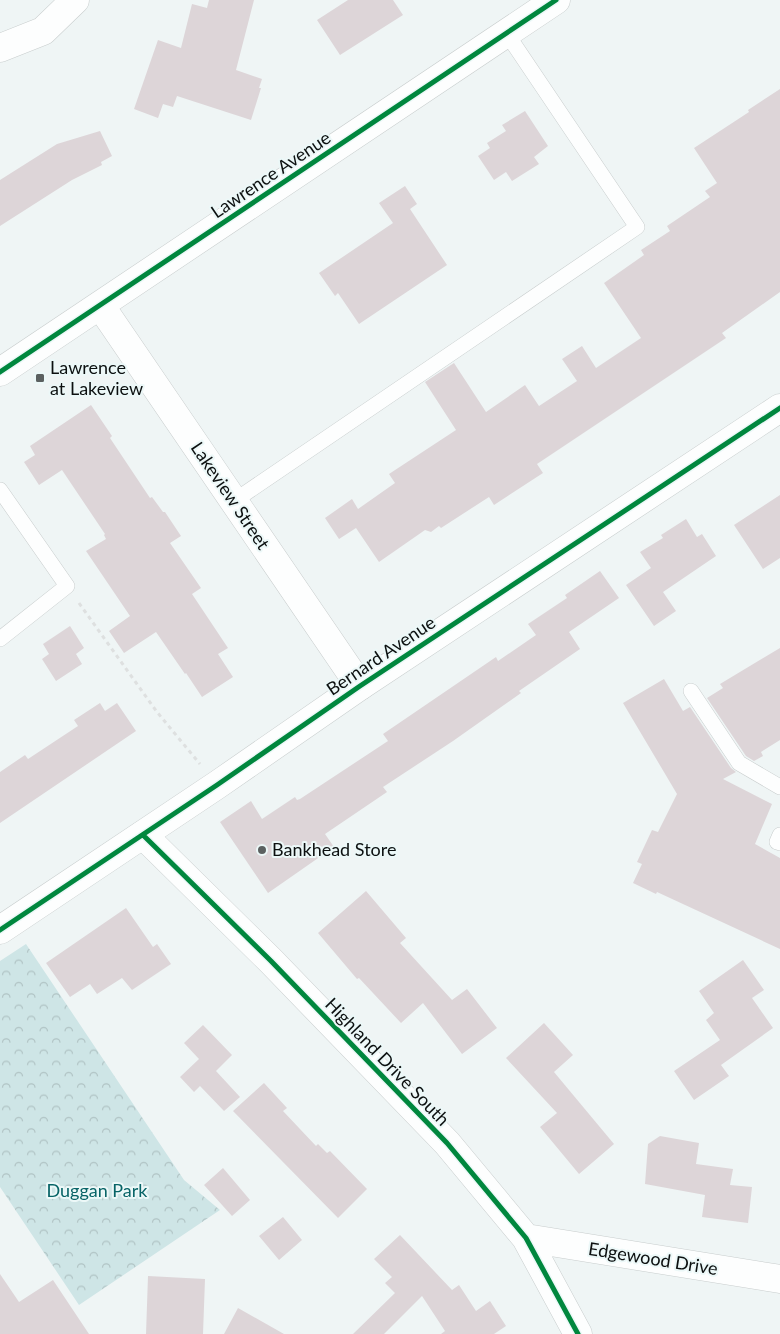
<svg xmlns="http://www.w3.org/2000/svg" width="780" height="1334" viewBox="0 0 780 1334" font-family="Lato,sans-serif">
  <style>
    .park { fill: url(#park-crowns) }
    .building { fill: #ddd5d8 }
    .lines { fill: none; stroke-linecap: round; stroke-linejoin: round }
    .lane-casing { stroke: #c8cdcd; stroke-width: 16 }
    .street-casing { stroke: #c8cdcd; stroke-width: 29 }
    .secondary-casing { stroke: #c8cdcd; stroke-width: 29 }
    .path { stroke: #dee0e0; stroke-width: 3; stroke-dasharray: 4 4; stroke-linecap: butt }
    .lane { stroke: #fdfefe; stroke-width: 15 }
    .street { stroke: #fdfefe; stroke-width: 28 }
    .secondary { stroke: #fdfefe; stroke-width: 28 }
    .cycleway-casing { stroke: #ecf8f8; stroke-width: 8 }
    .cycleway { stroke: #00873e; stroke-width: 5 }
    .poi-dot { fill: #5b6060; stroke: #ecf8f8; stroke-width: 2 }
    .labels { text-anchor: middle; stroke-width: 4; stroke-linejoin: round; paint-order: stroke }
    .street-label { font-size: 18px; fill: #0c1010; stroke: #ecf8f8 }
    .poi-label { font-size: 18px; fill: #0c1010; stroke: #ecf8f8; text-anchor: start }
    .park-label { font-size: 18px; fill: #086467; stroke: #ecf8f8 }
  </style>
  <defs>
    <pattern id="park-crowns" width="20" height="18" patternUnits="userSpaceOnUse" patternTransform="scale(1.25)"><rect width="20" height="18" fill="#cee5e6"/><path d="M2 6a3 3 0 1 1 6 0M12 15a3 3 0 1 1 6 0" fill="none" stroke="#b0c3c4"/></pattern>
  </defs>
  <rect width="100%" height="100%" fill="#eff5f5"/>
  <path class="park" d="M26 944 184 1180 220 1210 79 1305 0 1187V961Z"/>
  <path class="building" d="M209 0H254L236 70 262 79 259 88H261L251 120 177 96 173 107 163 104 158 118 134 109 158 40 181 48 192 4 207 8Z
    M348 0H393L403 15 340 55 317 20Z
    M780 89V292L722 333 726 338 537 464 543 473 494 505 489 497 441 528 439 526 431 532 425 530 379 562 356 528 339 539 325 518 352 499 358 509 395 483 389 474 456 430 425 382 454 363 486 412 525 385 539 406 577 381 562 359 582 346 596 368 641 338 604 283 644 255 641 250 670 231 667 226 710 197 705 191 717 183 694 148 749 112 748 110Z
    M525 111 548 146 534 157 539 164 512 181 506 172 494 180 478 156 490 148 487 143 506 131 502 125Z
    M100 131 112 156 101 162 102 165 72 180 0 226V180L57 144Z
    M405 186 417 204 410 209 447 265 359 324 338 293 335 296 319 273 393 223 379 203Z
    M91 405 112 436 110 438 150 498 152 497 163 512H165L181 536 170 543 201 588 192 594 228 648 218 654 233 677 202 697 186 673 185 674 156 632 124 653 109 631 130 616 86 551 106 539 104 535 105 534 62 470 39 485 24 462 35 455 30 446Z
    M780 495V558L763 569 734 525Z
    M686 519 697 537 702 534 716 556 663 592 676 611 654 626 626 585 651 568 640 552 663 538 661 535Z
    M600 571 619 598 569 632 580 649 519 691 521 693 453 741 383 787 387 792 325 834 334 847 268 893 220 822 251 801 262 819 295 797 297 800 300 799 388 741 383 734 496 657 498 661 536 635 528 624 567 598 565 595Z
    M70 626 84 648 76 654 82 664 56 681 42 659 49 654 43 644Z
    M780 648V740L761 752 763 756 754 761 746 756 707 698 723 688 720 684Z
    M664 679 683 711 690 707 731 768 736 772 723 779 772 804 755 844 780 858V949L657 892 656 894 633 883 642 864 637 862 652 830 658 832 677 794 623 703Z
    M100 703 105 711 117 703 136 731 0 823V772L25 755 28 759 78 726 74 720Z
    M366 891 406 938 400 943 452 1000 467 989 497 1028 462 1054 423 1003 401 1023 359 978 357 979 318 933Z
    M126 908 153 947 157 944 171 964 132 990 122 978 97 994 90 984 70 997 46 963Z
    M743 960 764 990 752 998 773 1028 721 1065 729 1076 694 1100 674 1071 720 1040 706 1020 714 1013 699 991Z
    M544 1023 573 1055 554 1072 614 1144 579 1174 540 1127 557 1113 506 1058Z
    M203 1025 232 1055 216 1071 240 1097 224 1111 200 1086 194 1092 180 1077 199 1059 184 1043Z
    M264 1083 287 1108 283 1111 316 1146 318 1144 327 1153 330 1151 367 1189 338 1218 233 1111Z
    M660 1136 699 1143 696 1164 733 1169 730 1185 752 1187 748 1223 702 1217 705 1195 645 1184 648 1144Z
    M223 1168 250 1200 232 1216 204 1185Z
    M283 1217 302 1240 279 1260 259 1236Z
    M400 1235 452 1290 459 1285 476 1311 490 1301 506 1326 494 1334H441L445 1331 422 1296 384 1334H353L395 1293 385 1283 392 1277 374 1259Z
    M0 1274 19 1302 53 1280 89 1334H0Z
    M148 1276 205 1279 203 1334H146Z
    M238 1308 284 1334H224Z"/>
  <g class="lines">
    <g class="lane-casing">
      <path id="lane" d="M0 490 67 586 0 639
        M234 501 637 227 507 34
        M691 691 739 763 780 787
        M780 835 777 842 780 843"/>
    </g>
    <g class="street-casing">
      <path id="street" d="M0 48 43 31 75 0
        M100 305 360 686
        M0 372 556 0
        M143 835 271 961 447 1143 526 1238 578 1334
        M526 1238 780 1279"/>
    </g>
    <g class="secondary-casing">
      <path id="secondary" d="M0 930 217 785 360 686 780 408"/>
    </g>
    <path class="path" d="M79 603 157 712 200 764"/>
    <use href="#lane" class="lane"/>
    <use href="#street" class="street"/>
    <use href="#secondary" class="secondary"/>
    <g class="cycleway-casing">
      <path id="cycleway" d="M0 372 556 0
        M143 835 271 961 447 1143 526 1238 578 1334
        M0 930 217 785 360 686 780 408"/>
    </g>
    <use href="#cycleway" class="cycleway"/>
  </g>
  <g class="poi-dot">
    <rect x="35" y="373" width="10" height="10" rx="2.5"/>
    <circle cx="262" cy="850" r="5"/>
  </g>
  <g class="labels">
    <g class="street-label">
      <text transform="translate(271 175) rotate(-34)" y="6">Lawrence Avenue</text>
      <text transform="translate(230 496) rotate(56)" y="6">Lakeview Street</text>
      <text transform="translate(381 656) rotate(-34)" y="6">Bernard Avenue</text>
      <text transform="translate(387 1062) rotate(46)" y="6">Highland Drive South</text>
      <text transform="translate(653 1259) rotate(9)" y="6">Edgewood Drive</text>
    </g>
    <g class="poi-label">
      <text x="50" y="374">Lawrence<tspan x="50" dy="21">at Lakeview</tspan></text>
      <text x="272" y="856">Bankhead Store</text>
    </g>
    <g class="park-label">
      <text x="97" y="1197">Duggan Park</text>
    </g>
  </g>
</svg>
